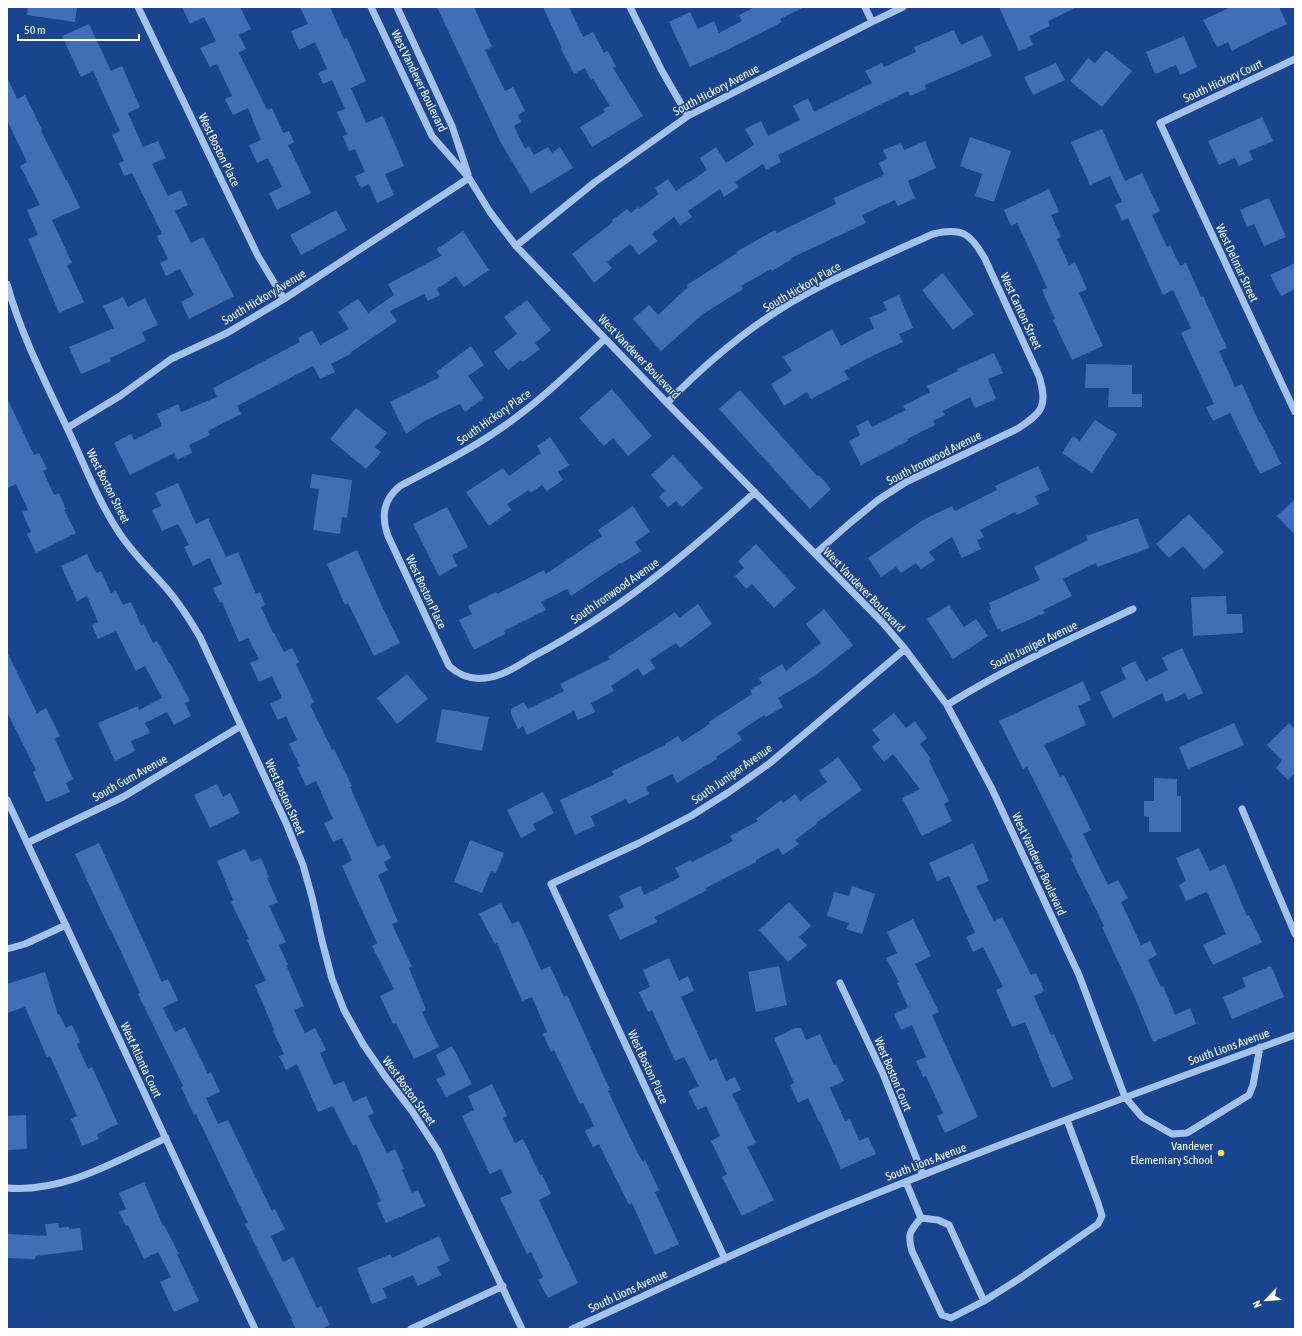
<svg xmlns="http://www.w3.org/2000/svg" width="1302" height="1336" viewBox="0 0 1302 1336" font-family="'Asap Condensed',sans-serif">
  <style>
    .building { fill: #416fb7 }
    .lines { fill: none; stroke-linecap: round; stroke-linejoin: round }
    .minor { stroke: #a5c2ef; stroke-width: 7 }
    .poi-dot { fill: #ffda63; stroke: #18458e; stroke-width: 1.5 }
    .labels { text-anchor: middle; stroke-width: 3; stroke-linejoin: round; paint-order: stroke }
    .street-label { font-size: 12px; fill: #fff; stroke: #18458e }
    .poi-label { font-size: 12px; fill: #fff; stroke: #18458e; text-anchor: end }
  </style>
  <rect width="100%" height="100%" fill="#18458e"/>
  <path class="building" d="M28 7H77L75 22 27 15Z
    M182 7H240L251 29 239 35 246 49 239 53 267 110 272 108 283 133 289 131 294 142 288 145 311 193 277 210 269 193 282 187 268 158 257 163 249 145 261 140 248 108 233 115 225 99 232 96 217 64 210 67 200 48 216 41 204 17 190 24Z
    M300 7H330L344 39 347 38 366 81 351 88 366 123 383 116 404 166 385 174 394 195 377 203 369 184 361 188 355 176 365 172 355 149 349 151 343 136 347 134 337 112 345 109 332 80 323 84 318 73 327 69 315 42 299 50 291 31 308 24Z
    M437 7H474L492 47 485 50 505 91 513 87 525 111 518 115 521 122 514 126 525 149 529 146 534 155 548 147 552 153 560 147 573 168 531 193 501 143Z
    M543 7H569L583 37 593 32 604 53 608 51 616 67 613 68 643 116 592 147 580 127 605 112 603 109 610 106 593 79 591 80 585 68 574 74 561 49 562 48Z
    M755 7H804L780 19 782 22 731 48 690 67 669 22 690 12 698 29 714 21 719 33 742 21 739 15Z
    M999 7H1077L1048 21 1050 26 1029 36 1033 45 1019 51Z
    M1231 7H1279L1287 24 1259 37 1232 51 1228 42 1217 47 1203 20Z
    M89 24 111 71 122 66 140 107 128 113 143 147 158 141 166 158 152 164 168 196 181 190 188 205 175 211 191 243 203 237 234 296 189 319 181 302 194 295 180 269 166 276 160 263 168 259 157 236 162 234 132 173 124 176 119 163 124 161 112 135 120 131 93 71 81 77 62 36Z
    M954 30 961 45 982 35 992 56 925 85 926 89 910 96 908 91 778 155 781 162 766 170 763 164 735 182 739 187 724 197 720 189 688 211 692 217 680 225 674 217 652 234 657 241 639 255 630 244 607 262 612 268 594 283 572 254 613 222 612 220 627 209 631 213 638 207 639 209 659 194 655 188 668 179 676 191 707 170 700 158 716 147 726 163 754 145 745 129 761 121 768 136 800 120 793 106 808 98 814 112 872 83 865 71 882 63 884 67 916 52 914 47Z
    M1184 36 1197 67 1180 75 1176 65 1155 74 1146 52Z
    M1106 50 1132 71 1102 107 1070 81 1088 58 1095 63Z
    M1056 63 1065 80 1033 95 1024 77Z
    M7 77 17 99 25 95 42 130 41 131 66 180H67L80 208 52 220 72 263 67 265 84 302 59 313 28 239 38 235 27 210 40 205 20 166 27 162 7 120Z
    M1262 117 1273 141 1249 151 1253 160 1239 166 1235 158 1219 165 1208 141Z
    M1102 129 1125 181 1142 173 1160 211 1152 215 1167 247 1170 245 1180 266 1186 263 1201 297 1203 296 1227 348 1219 351 1235 387 1242 384 1259 422H1260L1281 464 1260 474 1230 413 1213 421 1206 407 1214 404 1181 333 1191 328 1173 290 1163 295 1128 218 1122 221 1115 205 1122 202 1110 176 1090 185 1071 142Z
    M970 137 1011 151 994 202 975 196 982 174 960 166Z
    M925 141 936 168 908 181 915 198 898 206 895 200 862 215 866 223 791 258 792 259 772 271 771 269 741 286 743 289 703 314 661 351 633 319 649 305 658 315 688 287 687 285 737 253 736 252 775 230 777 233 836 204 834 198 884 175 879 163 887 159 883 150 901 143 904 150Z
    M1049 189 1059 212 1051 215 1061 237 1057 239 1069 265 1075 262 1087 289 1079 293 1103 346 1072 360 1053 320 1055 319 1042 290 1047 288 1033 257 1017 223 1011 226 1004 210Z
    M1269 198 1286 237 1264 246 1254 224 1247 227 1240 210Z
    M336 210 347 230 301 255 290 235Z
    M463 231 489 270 464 287 456 276 437 289 440 295 428 301 424 294 390 311 397 321 351 352 352 353 331 364 335 372 320 379 313 366 237 406 241 414 208 431 210 435 189 445 192 453 177 460 174 453 130 475 114 443 131 434 134 440 162 426 157 414 178 404 181 412 217 397 213 388 300 342 298 338 312 330 320 345 349 329 338 312 358 299 368 313 394 295 388 284 441 256 437 249Z
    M1295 263V289L1281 296 1270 275Z
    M943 273 974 314 953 330 922 290Z
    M899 295 913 328 899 334 903 342 876 354 844 371 849 379 811 399 807 392 784 406 771 384 792 371 783 357 832 329 841 346 874 328 869 318 887 310 883 302Z
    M123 297 128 307 145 298 158 325 142 332 146 341 110 358 111 361 81 374 69 347 114 328 103 306Z
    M527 300 551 330 535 343 540 349 523 362 521 360 508 370 494 352 517 334 504 317Z
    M471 346 484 365 468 376 484 398 465 412 460 404 426 420 406 434 390 402 440 377 436 372Z
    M994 353 1003 373 988 379 996 399 975 408 970 397 943 411 945 415 933 421 935 425 907 439 908 441 861 465 849 441 860 435 856 426 868 420 872 427 906 410 903 406 930 392 927 386 958 371 957 369Z
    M1086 364 1132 365V394H1142V407H1108L1109 388H1085Z
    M612 389 652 436 628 456 613 438 604 446 579 418Z
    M740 390 817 476 819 475 831 489 810 509 719 409Z
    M7 398 34 455 39 453 47 469 43 471 54 495 59 493 66 509 64 510 76 533 36 553 27 534 31 532 22 512 28 510 16 484 7 488Z
    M356 408 387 433 375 447 381 452 366 469 330 439Z
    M1095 420 1117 434 1092 473 1062 453 1073 436 1080 441Z
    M550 437 569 465 558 472 563 480 547 491 542 485 531 493 529 490 507 504 511 510 489 526 466 492 503 468 509 476 541 453 537 446Z
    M673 455 703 488 682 507 676 501 668 507 659 497 665 491 651 475Z
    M1038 466 1049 490 1035 496 1039 504 1017 515 1015 512 980 530 984 537 977 540 981 549 962 558 952 537 929 552 935 560 921 569 916 563 901 573 896 567 881 577 868 558 923 520 952 506 955 511 997 490 995 486Z
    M312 474 352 480 347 518 342 517 340 534 313 530 319 489 310 488Z
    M178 483 196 524 208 518 226 557 238 552 256 594 260 592 265 605 261 607 273 633H274L284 652 292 648 299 662 296 664 314 702 310 705 332 750 334 749 352 786 350 787 377 847 384 844 391 858 384 862 388 870 378 875 398 922 392 924 412 967 409 968 426 1010 422 1012 439 1047 414 1059 396 1023 393 1024 380 996 394 989 372 946 377 943 342 866 352 860 342 838 333 842 324 823 333 819 325 801 316 781 306 786 297 767 300 766 289 744 297 740 286 716 278 720 270 704 282 698 272 676 259 682 250 663 259 659 248 638 239 642 222 602 220 603 213 588 222 584 210 558 193 566 184 547 189 545 178 524 162 531 152 510 161 506 155 493Z
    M1295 499V535L1277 516Z
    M633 506 650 532 635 542 641 551 621 564 620 563 571 596 567 589 541 602 546 610 504 631 505 634 474 650 459 620 472 614 468 606 496 592 497 594 544 570 546 574 602 536 598 530Z
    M447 507 468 547 452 555 457 566 439 576 413 524Z
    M1189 514 1224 552 1204 570 1183 546 1169 558 1156 544Z
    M1138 518 1149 548 1097 567 1096 563 1063 579 1072 596 1043 610 1045 613 1001 632 1000 628 998 630 989 611 991 609 989 603 1040 580 1034 567 1088 540 1086 536Z
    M756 544 796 588 774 608 752 584 746 589 735 576 744 568 738 561Z
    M357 550 381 604 400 643 374 656 348 603 345 605 327 564Z
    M87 554 96 573 101 571 111 593 116 591 123 605 131 602 141 625 144 624 153 643 157 641 169 663H170L190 701 185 703 191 716 174 725 167 712 145 723 150 733 131 741 135 751 115 761 98 723 138 706 139 710 162 698 145 666 136 671 116 631 98 639 92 625 98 622 87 596 77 601 61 566Z
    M1226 596 1227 614H1242L1243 633 1193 636 1191 597Z
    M698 604 712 624 680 648 676 643 650 660 655 668 643 676 638 668 611 686 614 691 591 703 595 712 578 720 574 711 527 735 523 726 518 729 511 714V709L524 702 528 709 564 691 560 684 610 659 608 657 652 628 675 612 679 618Z
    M949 605 964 627 976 619 988 636 953 659 927 619Z
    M824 609 853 645 816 675 778 698 783 707 766 717 764 715 737 733 742 740 716 757 717 759 677 783 672 774 646 787 649 794 629 804 626 799 591 816 595 826 575 835 560 800 614 775 612 771 665 745V744L678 736 682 742 710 724 709 722 752 694 750 690 762 683 759 678 782 664 786 671 821 643 806 624Z
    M1182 648 1203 693 1188 700 1185 693 1166 702 1162 693 1113 718 1100 692 1126 679 1121 668 1135 661 1146 681 1168 670 1162 658Z
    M7 652 37 713 46 708 60 736 55 739 73 779 66 783 70 792 46 802 33 772 36 770 7 712Z
    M407 674 428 699 397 724 377 698Z
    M1083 681 1091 700 1078 706 1086 725 1044 745 1060 777 1064 775 1091 830 1083 834 1108 885 1118 880 1128 898 1121 902 1141 945 1150 941 1157 955 1148 960 1161 987 1163 986 1175 1015 1190 1008 1196 1024 1153 1042 1135 998 1102 927 1104 926 1071 859 1073 858 1027 767 1023 769 999 721Z
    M442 709 489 717 482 751 436 742Z
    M894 713 906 728 915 721 927 738 920 744 931 759 929 761 949 801 944 804 952 821 922 836 902 798 920 789 893 754 884 762 872 747 880 740 872 730Z
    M1234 723 1244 745 1188 769 1179 747Z
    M1289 723 1295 729V773L1288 780 1276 768 1282 761 1267 745Z
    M838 757 862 790 816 823 817 824 795 840 799 844 783 855 778 848 756 860V862L706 888 707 890 655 917 657 922 620 940 608 915 624 907 619 896 640 886 644 895 680 877 675 868 691 860 692 862 733 841 730 836 758 821 756 819 781 800 783 803 795 794 800 801 827 782 819 771Z
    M1154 778 1177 779V796H1181V832H1149V817L1144 816V801H1154Z
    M217 784 223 797 230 793 240 813 210 828 194 795Z
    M543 792 554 813 533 824 536 830 521 838 507 810Z
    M470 840 504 853 496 873 491 871 482 893 454 882Z
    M99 843 162 982 168 979 178 1000 163 1008 175 1032 185 1027 208 1074 211 1072 220 1092 206 1098 218 1124 228 1120 272 1211 275 1209 285 1229 271 1236 283 1262 293 1257 317 1308 321 1306 330 1325 321 1329H296L291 1319H292L245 1224 248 1223 196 1114 194 1115 181 1087 183 1086 138 994 140 993 111 930H110L75 854Z
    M973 843 989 881 976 886 994 921 1002 917 1031 975 1036 973 1044 991 1034 996 1051 1035 1054 1034 1073 1079 1052 1088 1025 1022 1012 1027 996 990 1003 987 983 947 973 952 966 937 975 933 949 876 937 881 929 863Z
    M1199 848 1210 871 1225 864 1247 916 1249 915 1262 942 1213 965 1203 945 1226 934 1207 892 1186 901 1179 885 1186 881 1176 858Z
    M245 849 251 862 261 858 269 877 267 878 278 902 269 906 286 942 279 945 288 965H286L304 1006 294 1010 305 1033 315 1028 326 1050 320 1053 334 1085 344 1081 353 1102 366 1096 374 1113 368 1116 386 1151 387 1153 395 1149 404 1169 402 1170 412 1193 418 1190 425 1206 386 1223 377 1203 381 1201 356 1144 353 1146 333 1106 318 1112 297 1064 286 1070 279 1056 284 1054 273 1031 274 1030 255 985 266 981 247 940 249 939 231 902 233 900 217 861Z
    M852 886 875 894 862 934 846 929 849 923 827 916 834 892 849 896Z
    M789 902 811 926 799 937 807 945 788 962 759 930Z
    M501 903 512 924 519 921 541 970 550 966 564 997 567 995 610 1090 608 1091 637 1152 643 1162 645 1160 659 1190 655 1192 679 1244 655 1255 632 1203 629 1205 599 1144 593 1147 585 1131 594 1126 583 1103 580 1104 554 1050 551 1052 543 1034 547 1032 532 997 522 1001 497 943 495 944 479 914Z
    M913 919 931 956 915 964 939 1012 932 1015 978 1117 945 1133 937 1116 943 1113 926 1076 923 1077 916 1061 926 1057 912 1025 901 1030 894 1014 908 1007 897 983 899 982 886 958 897 953 887 932Z
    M669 958 679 981 688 976 694 991 681 997 710 1061 716 1058 726 1081 735 1077 741 1090 732 1094 756 1143 747 1147 774 1200 742 1216 722 1177 727 1174 711 1141 720 1136 706 1106 698 1110 688 1091 699 1086 684 1057 675 1061 652 1010 648 1012 639 992 650 987 643 970Z
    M779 966 787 1005 756 1012 748 972Z
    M1271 966 1284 997 1232 1019 1223 997 1246 987 1242 978Z
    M45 972 58 1015 59 1014 66 1028 72 1025 80 1042 77 1044 88 1069 92 1067 118 1124 97 1134 99 1139 82 1146 71 1119 77 1116 50 1056 47 1057 25 1007 7 1013V984Z
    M795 1028H801L806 1040 820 1034 834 1065 836 1064 844 1081 830 1088 845 1121 850 1119 859 1141 868 1137 876 1154 841 1169 820 1122H819L808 1098 798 1103 790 1085 794 1083 774 1038Z
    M452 1046 472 1084 446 1097 436 1079 446 1075 436 1055Z
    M492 1084 507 1116 503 1118 515 1143 523 1139 540 1175 542 1174 551 1194 539 1200 578 1283 548 1298 538 1280 543 1277 531 1252 527 1254 500 1198 512 1193 501 1169 490 1174 462 1116 474 1110 468 1096Z
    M26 1115 27 1149 7 1150V1116Z
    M144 1182 163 1226 164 1225 179 1254H177L199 1301 174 1312 160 1282 171 1277 158 1252 144 1259 128 1225 126 1226 119 1212 126 1209 119 1193Z
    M58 1223 59 1228 69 1227V1229L80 1228 83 1250 36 1256 35 1259 7 1258V1234L47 1236 45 1224Z
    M439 1236 450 1261 437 1267 441 1275 418 1286 413 1275 383 1288 387 1298 372 1304 357 1268 391 1254 392 1258Z"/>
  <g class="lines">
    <path class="minor" d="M138 7 258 256 284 299
      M371 7 432 136 469 178 490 212 516 246 667 403 882 622 905 649 947 705 992 789 1079 975 1125 1097 1142 1117 1172 1134 1187 1133 1249 1095 1253 1085 1260 1047
      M397 7 452 126 468 174
      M630 7 662 71 688 116
      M865 7 872 22
      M1295 59 1160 123 1295 412
      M516 246 595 182 688 116 872 22 903 7
      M7 284C21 335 46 383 69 432 85 466 99 503 120 534 134 555 152 571 167 589 180 604 190 620 200 637L286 823 303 865 312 897 322 941 332 979 344 1010 363 1044 385 1076 412 1111 438 1151 522 1329
      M605 339C578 364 552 390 523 412 485 442 442 464 400 486 383 500 381 516 388 536L449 666C459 675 471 680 485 678 502 677 519 665 534 656 616 613 686 555 755 492
      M667 403C711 358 763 315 819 287 856 268 895 251 933 234 963 227 971 234 985 259L1039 376C1048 406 1043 412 1017 429L906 482 878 500 850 523 815 554
      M67 428 120 396 171 359 227 333 284 299 469 178
      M947 705C1006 668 1070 639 1133 609
      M7 800 255 1329
      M1242 809 1295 934
      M27 843 123 797 241 726
      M7 949 25 944 66 925
      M840 983 883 1074 923 1175
      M906 1182 921 1218C910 1231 907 1234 912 1251L942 1315 951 1318 984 1301 949 1225 938 1220 921 1218
      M7 1188C64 1193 116 1161 166 1138
      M725 1259 551 884 639 843 691 816 729 792 770 763 905 649
      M984 1301 1022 1277 1098 1224 1102 1216 1098 1203 1067 1120
      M411 1329 503 1286
      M572 1329C657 1290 740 1250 826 1214 981 1150 1138 1092 1295 1035"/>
  </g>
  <circle class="poi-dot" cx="1221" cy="1153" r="4"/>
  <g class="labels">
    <g class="street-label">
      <text transform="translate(419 81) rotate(64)" y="4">West Vandever Boulevard</text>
      <text transform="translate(1223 81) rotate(-25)" y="4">South Hickory Court</text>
      <text transform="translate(716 90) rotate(-28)" y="4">South Hickory Avenue</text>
      <text transform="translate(219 150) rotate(64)" y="4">West Boston Place</text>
      <text transform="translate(1237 263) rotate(65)" y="4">West Delmar Street</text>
      <text transform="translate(802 287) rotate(-30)" y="4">South Hickory Place</text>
      <text transform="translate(264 297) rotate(-31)" y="4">South Hickory Avenue</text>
      <text transform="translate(1021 311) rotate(65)" y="4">West Canton Street</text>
      <text transform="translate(639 357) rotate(46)" y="4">West Vandever Boulevard</text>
      <text transform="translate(494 417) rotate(-35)" y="4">South Hickory Place</text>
      <text transform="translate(934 458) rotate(-27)" y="4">South Ironwood Avenue</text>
      <text transform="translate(108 486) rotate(63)" y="4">West Boston Street</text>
      <text transform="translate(864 590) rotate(46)" y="4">West Vandever Boulevard</text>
      <text transform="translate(615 591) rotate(-35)" y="4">South Ironwood Avenue</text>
      <text transform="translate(426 592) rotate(65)" y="4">West Boston Place</text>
      <text transform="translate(1034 645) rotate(-26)" y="4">South Juniper Avenue</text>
      <text transform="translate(732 774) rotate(-35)" y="4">South Juniper Avenue</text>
      <text transform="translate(130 778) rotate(-29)" y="4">South Gum Avenue</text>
      <text transform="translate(285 797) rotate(66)" y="4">West Boston Street</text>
      <text transform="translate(1039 864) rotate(65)" y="4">West Vandever Boulevard</text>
      <text transform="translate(1229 1047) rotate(-20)" y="4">South Lions Avenue</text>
      <text transform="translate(141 1060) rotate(65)" y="4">West Atlanta Court</text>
      <text transform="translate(648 1067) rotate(65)" y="4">West Boston Place</text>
      <text transform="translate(893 1074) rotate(67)" y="4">West Boston Court</text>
      <text transform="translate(409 1091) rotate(54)" y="4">West Boston Street</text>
      <text transform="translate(926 1162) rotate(-21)" y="4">South Lions Avenue</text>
      <text transform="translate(628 1291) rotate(-25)" y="4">South Lions Avenue</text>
    </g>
    <g class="poi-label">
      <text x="1213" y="1150">Vandever<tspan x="1213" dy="14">Elementary School</tspan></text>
    </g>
  </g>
  <rect width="1302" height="1336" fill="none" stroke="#ffffff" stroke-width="16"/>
  <g transform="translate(1266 1300) rotate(245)" stroke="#18458e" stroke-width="3" paint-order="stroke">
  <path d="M0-3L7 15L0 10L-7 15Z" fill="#ffffff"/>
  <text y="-6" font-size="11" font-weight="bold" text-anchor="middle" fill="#ffffff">N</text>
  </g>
  <path d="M18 34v6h121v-6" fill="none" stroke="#ffffff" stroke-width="2"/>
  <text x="24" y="34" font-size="12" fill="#ffffff" stroke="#18458e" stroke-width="3" paint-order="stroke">50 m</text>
</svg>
